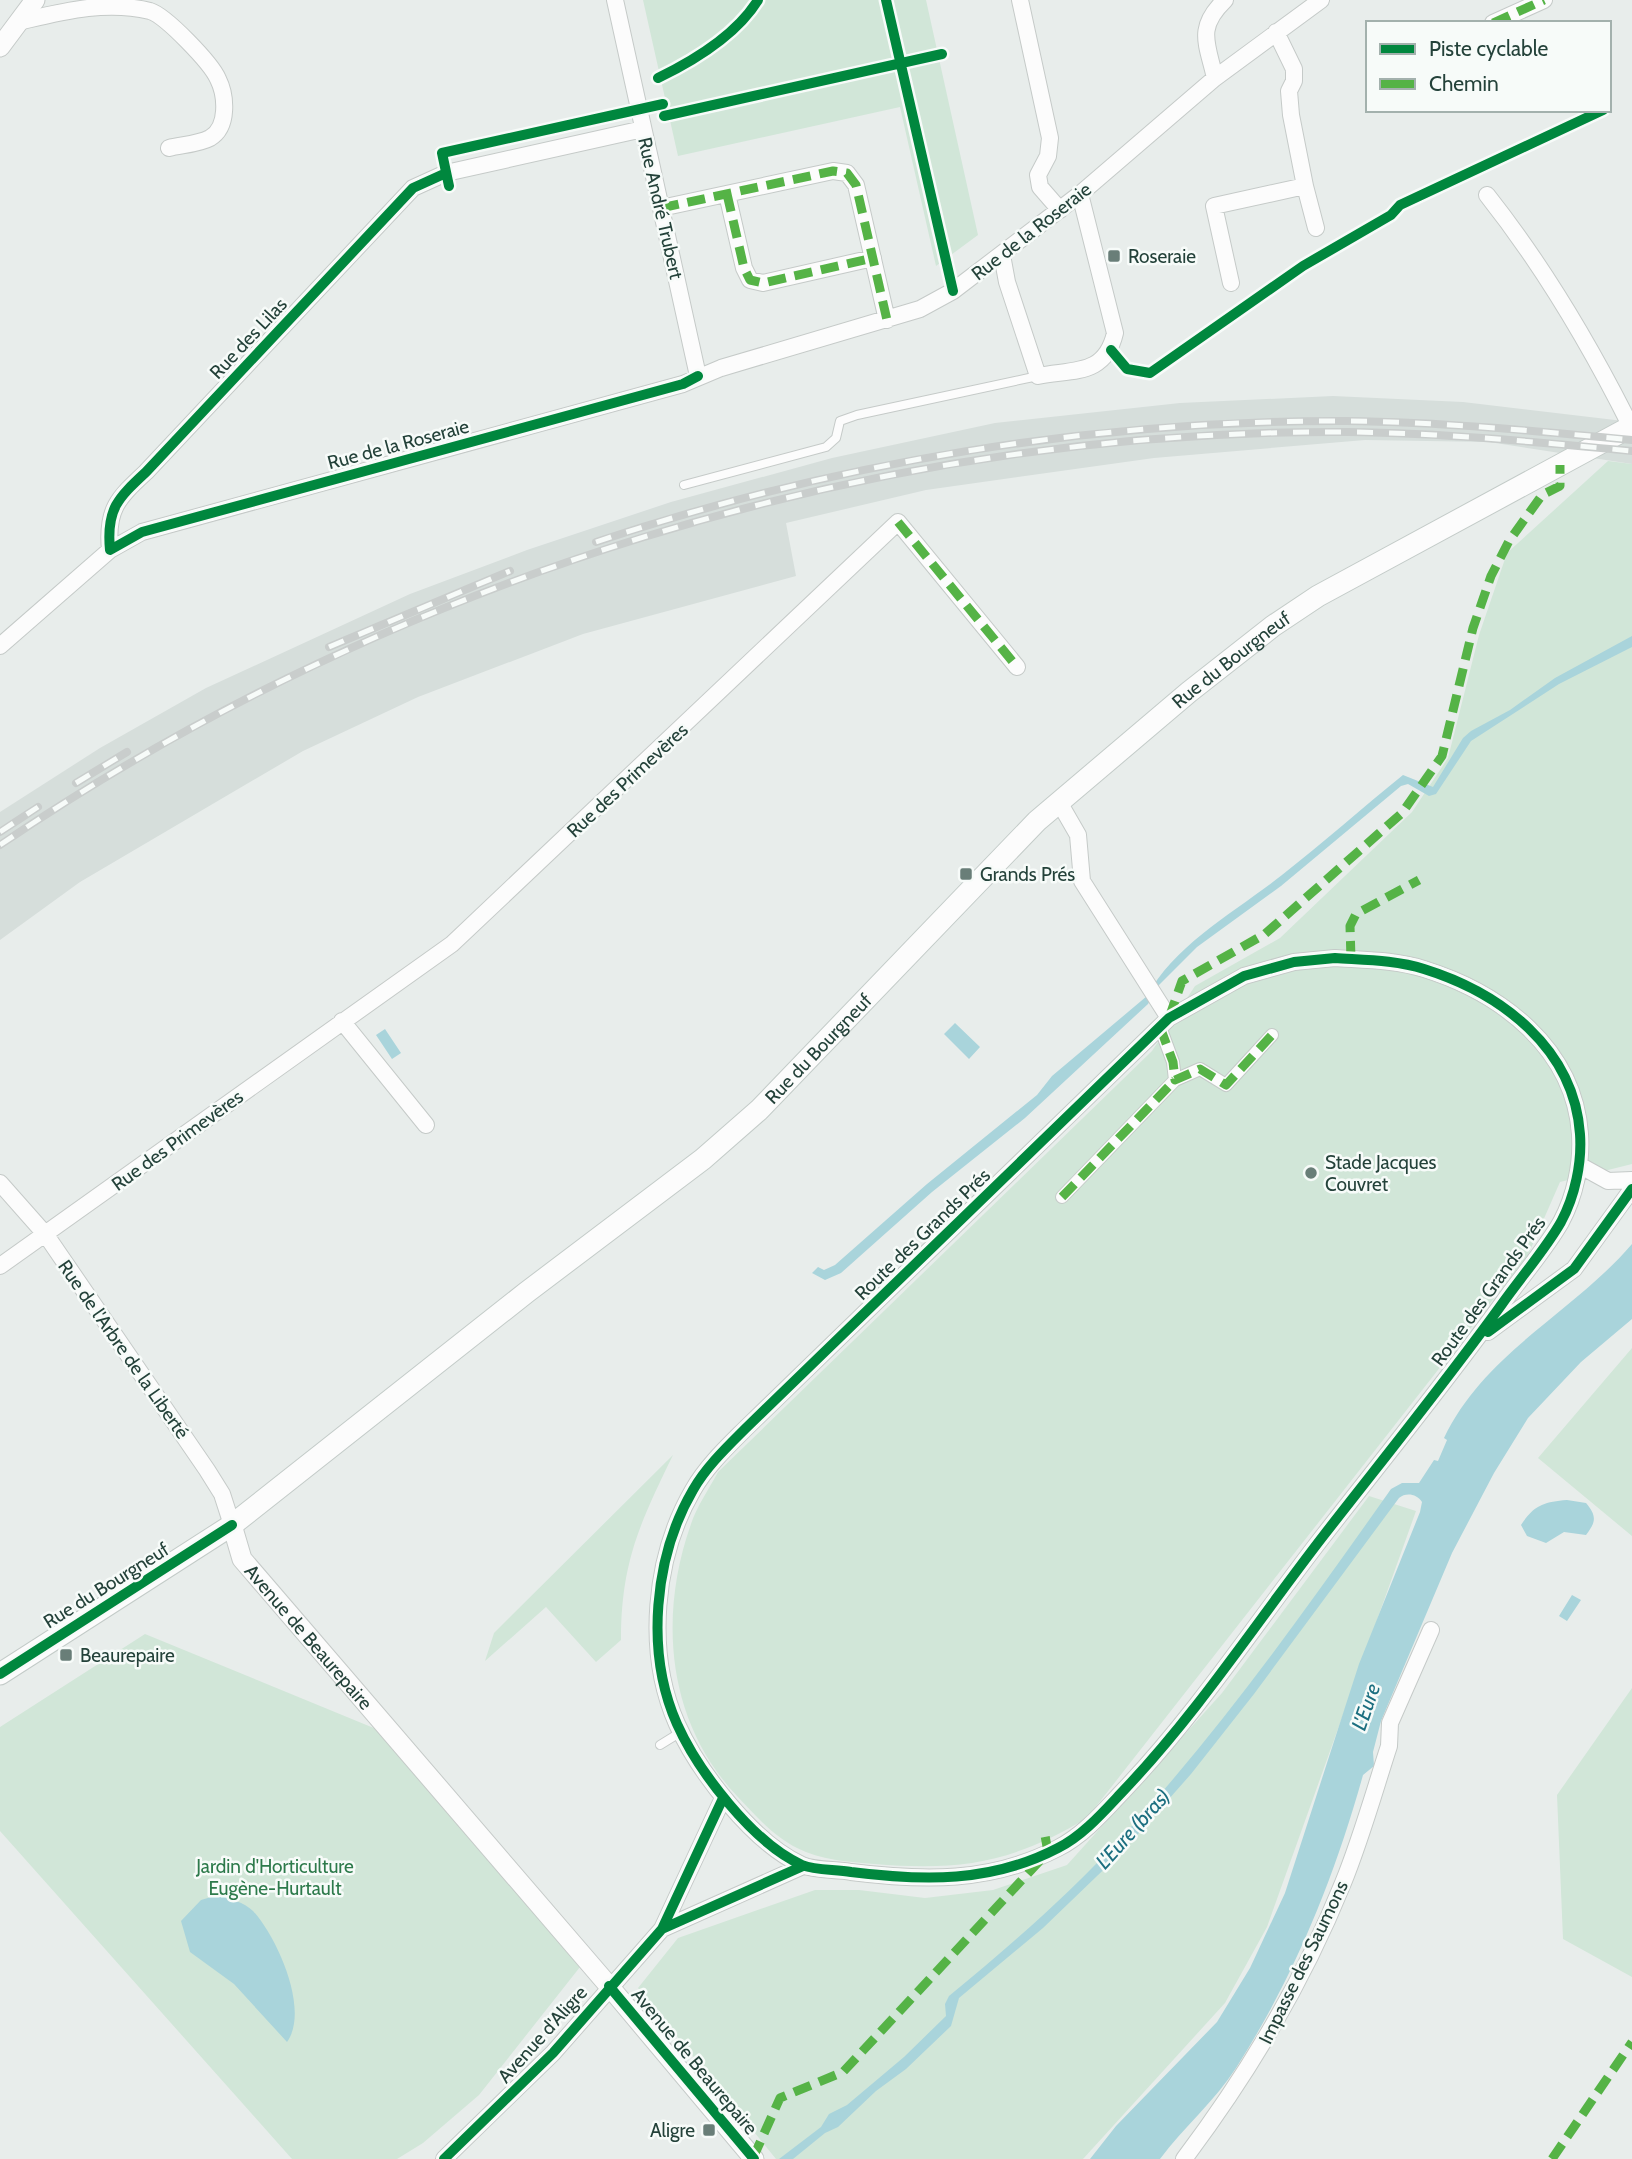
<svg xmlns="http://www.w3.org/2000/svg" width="1632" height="2159" viewBox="0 0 1632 2159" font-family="Cabin,sans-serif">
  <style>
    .built { fill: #d6dedb }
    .green { fill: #d1e6d8 }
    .water { fill: #a9d4db }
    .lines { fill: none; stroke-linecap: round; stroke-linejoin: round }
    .service-casing { stroke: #c5cac8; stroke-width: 10 }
    .pedestrian-casing { stroke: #c5cac8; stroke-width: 14 }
    .minor-casing { stroke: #c5cac8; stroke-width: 18 }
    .tertiary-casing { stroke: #c5cac8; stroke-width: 21 }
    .secondary-casing { stroke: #c3cbc8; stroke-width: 23 }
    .service { stroke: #fcfcfc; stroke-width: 8 }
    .pedestrian { stroke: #fcfcfc; stroke-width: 12 }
    .minor { stroke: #fcfcfc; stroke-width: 16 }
    .tertiary { stroke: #fcfcfc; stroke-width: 19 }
    .secondary { stroke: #fcfcfc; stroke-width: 21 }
    .rail-casing { stroke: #c9cdcc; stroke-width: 8 }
    .rail { stroke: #f7fbf9; stroke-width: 5; stroke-dasharray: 16; stroke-linecap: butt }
    .quiet { stroke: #55b346; stroke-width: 9; stroke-dasharray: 18 9; stroke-linecap: butt }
    .cycleway-casing { stroke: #f7fbf9; stroke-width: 15 }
    .cycleway { stroke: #00873e; stroke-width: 10 }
    .poi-dot { fill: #697e78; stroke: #f7fbf9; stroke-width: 2.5 }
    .labels { text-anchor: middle; stroke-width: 5; stroke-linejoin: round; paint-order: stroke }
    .street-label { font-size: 19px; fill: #24423a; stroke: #f7fbf9 }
    .poi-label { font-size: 19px; fill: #24423a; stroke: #f7fbf9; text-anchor: start }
    .park-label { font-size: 19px; fill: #2d7a4b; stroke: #f7fbf9 }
    .water-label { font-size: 21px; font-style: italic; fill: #1c6f80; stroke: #f7fbf9 }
  </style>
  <rect width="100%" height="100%" fill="#e8edeb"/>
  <path class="built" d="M1333 396 1463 402 1632 422V464L1489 442 1365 440 1154 458 926 490 786 523 796 576 583 634 418 697 303 751 80 882 0 940V812L100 748 206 688 410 594 527 550 671 502 832 458 995 423 1180 403Z"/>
  <path class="green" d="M643 0H926L978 235 936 266 900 107 678 156Z
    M1608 461 1632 464V1164L1560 1182 1528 1255 1087 1818C1012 1863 961 1871 874 1864 849 1862 820 1860 797 1848 773 1836 755 1815 737 1796 667 1722 658 1617 691 1524 697 1506 709 1489 718 1472L1152 1051 1195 986 1280 938 1412 812 1448 758 1479 635 1507 553Z
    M1632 1348V1536L1538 1458Z
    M673 1455C640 1523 621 1562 621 1640L596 1662 546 1607 485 1661 494 1633Z
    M1369 1496 1416 1511 1267 1927 1225 2003 1083 2159H776L638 1988 678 1938 815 1890H859L925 1898 993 1890 1067 1865 1222 1693Z
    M145 1634 381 1731 580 1967 479 2095 423 2143 397 2159H292L0 1831V1727Z
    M1632 1688V1977L1563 1939 1557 1795Z"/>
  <path class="water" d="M1632 636V647L1559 684 1471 741 1436 794 1429 796 1408 784 1401 786 1281 886 1197 947 1159 985 1148 1004 1025 1118 932 1192 841 1273 825 1280 812 1273 818 1267 824 1270 835 1265 927 1184 1037 1095 1052 1076 1147 996C1175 944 1235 912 1282 875 1323 843 1362 808 1403 775L1433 787 1463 738 1471 731 1510 710 1555 678Z
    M955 1023 980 1047 969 1059 944 1034Z
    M385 1029 401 1053 392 1059 376 1035Z
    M1632 1244V1319L1581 1362 1528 1418 1494 1473 1452 1553 1381 1721 1373 1752 1374 1766 1363 1775C1334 1879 1294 1977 1236 2068 1215 2101 1183 2128 1160 2159H1090L1116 2126 1217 2022 1250 1968 1285 1893 1359 1664 1420 1512 1422 1502C1417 1494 1406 1492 1399 1498L1254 1694 1191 1774 1123 1851 1043 1928 959 1998 951 2026 906 2069 876 2091 838 2127 825 2133 793 2159H779L821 2127 829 2114 847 2105 904 2057 946 2016 945 2004 949 1996C1010 1946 1068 1895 1121 1838 1220 1731 1307 1608 1391 1489L1402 1483H1419L1434 1460 1438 1461 1447 1440 1444 1438C1485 1352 1572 1314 1632 1244Z
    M1567 1500 1586 1503C1597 1516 1596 1522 1586 1535L1564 1532 1546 1543 1527 1536 1521 1525C1534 1505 1544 1502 1567 1500Z
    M1572 1595 1581 1600 1567 1621 1559 1616Z
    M218 1895C230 1899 244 1902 253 1911 277 1937 310 2010 287 2042L234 1984 190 1952 181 1921 201 1900Z"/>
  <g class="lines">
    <g class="service-casing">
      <path id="service" d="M684 485 826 447 836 438 840 421 857 415 1038 376
        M660 1745 681 1732"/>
    </g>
    <g class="pedestrian-casing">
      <path id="pedestrian" d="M1160 1027 1173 1062 1175 1080 1200 1069 1226 1085 1272 1035
        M1062 1197 1175 1080"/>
    </g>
    <g class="minor-casing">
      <path id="minor" d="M615 0 698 376
        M1020 0 1050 138 1048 156 1038 175 1040 187 1060 210
        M18 22C61 12 105 0 150 11 166 16 211 63 218 79 226 95 229 127 210 138 199 144 181 145 169 148
        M1493 23 1544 0
        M1215 78C1207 43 1196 28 1225 0
        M1305 186 1316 228
        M727 194 744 268 750 280 763 283 873 258
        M1487 195C1544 267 1590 345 1631 427
        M661 208 833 171 847 173 856 185 887 320
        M1002 255 1007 282 1038 376C1074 369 1105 376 1115 333L1080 194
        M1231 283 1214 206 1305 186 1291 115 1289 91 1294 81V69L1276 32
        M110 550C106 509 118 498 146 472L413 188 446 173 643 129
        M0 646 110 550 142 532 683 384 721 368 920 309 953 291 1080 194 1215 78 1321 0
        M1059 802 1078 835 1082 881 1169 1018
        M1335 958C1364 960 1396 960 1424 969 1501 993 1574 1048 1580 1134 1582 1163 1575 1196 1561 1222 1545 1250 1521 1277 1502 1304 1445 1383 1384 1458 1324 1535 1258 1620 1199 1711 1125 1789 1105 1810 1084 1835 1058 1848 991 1883 923 1881 851 1872 836 1869 816 1871 802 1865 753 1843 698 1771 677 1724 645 1652 654 1557 693 1490 706 1467 726 1448 745 1429L1169 1018 1244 976 1294 962Z
        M342 1021 426 1125
        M1579 1165 1608 1181 1632 1180
        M0 1183 46 1235 207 1470 222 1494 232 1525
        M0 1266 452 944 898 522 1017 667
        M1488 1332 1574 1269 1632 1189
        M662 1929 803 1866
        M444 2159 553 2053 662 1929 723 1798
        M1184 2159C1248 2074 1303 1982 1343 1883 1361 1839 1374 1792 1389 1746L1390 1723 1431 1630"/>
    </g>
    <g class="tertiary-casing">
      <g id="tertiary">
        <path d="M0 47 35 0"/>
        <path id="s1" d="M232 1525 242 1559 609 1986 754 2159"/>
      </g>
    </g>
    <g class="secondary-casing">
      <g id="secondary">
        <path id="s2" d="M0 1674 232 1525 527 1292 703 1159 759 1110 1037 821 1189 692 1273 626 1318 596 1632 426"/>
      </g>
    </g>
    <use href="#service" class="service"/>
    <use href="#pedestrian" class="pedestrian"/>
    <use href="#minor" class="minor"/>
    <use href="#tertiary" class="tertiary"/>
    <use href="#secondary" class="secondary"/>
    <g class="rail-casing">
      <path id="rail" d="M596 542C836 462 1093 420 1346 421 1442 422 1537 431 1632 440
        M329 647 510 571
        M76 783 127 752
        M0 832 38 807
        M0 845C394 578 872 429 1348 432 1443 433 1538 442 1632 451"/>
    </g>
    <use href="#rail" class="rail"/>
    <path class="quiet" d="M1493 23 1544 0
      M727 194 744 268 750 280 763 283 873 258
      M661 208 833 171 847 173 856 185 887 320
      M898 522 1017 667
      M1351 959 1350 926 1356 914 1419 880
      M1169 1018 1182 981 1265 934 1402 813 1442 756 1473 628 1491 576 1509 541 1542 495 1560 486V465
      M1160 1027 1173 1062 1175 1080 1200 1069 1226 1085 1272 1035
      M1062 1197 1175 1080
      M753 2158 780 2098 843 2072 1048 1852 1044 1830
      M1552 2159 1632 2042"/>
    <g class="cycleway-casing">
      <path id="cycleway" d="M886 0 953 291
        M658 78C693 61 737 34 758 0
        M664 116 942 54
        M446 173 413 188 146 472C118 498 106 509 110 550L142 532 683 384 698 376
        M449 186 442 153 663 104
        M1111 350 1127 369 1150 373 1303 266 1391 215 1400 205 1603 110
        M1335 958C1364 960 1396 960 1424 969 1501 993 1574 1048 1580 1134 1582 1163 1575 1196 1561 1222 1545 1250 1521 1277 1502 1304 1445 1383 1384 1458 1324 1535 1258 1620 1199 1711 1125 1789 1105 1810 1084 1835 1058 1848 991 1883 923 1881 851 1872 836 1869 816 1871 802 1865 753 1843 698 1771 677 1724 645 1652 654 1557 693 1490 706 1467 726 1448 745 1429L1169 1018 1244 976 1294 962Z
        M1488 1332 1574 1269 1632 1189
        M0 1674 232 1525
        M662 1929 803 1866
        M609 1986 754 2159
        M444 2159 553 2053 662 1929 723 1798"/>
    </g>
    <use href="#cycleway" class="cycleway"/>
  </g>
  <g class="poi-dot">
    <rect x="1107" y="249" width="14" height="14" rx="3.5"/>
    <rect x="959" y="867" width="14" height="14" rx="3.5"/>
    <circle cx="1311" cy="1173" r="7"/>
    <rect x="59" y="1648" width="14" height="14" rx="3.5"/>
    <rect x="702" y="2123" width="14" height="14" rx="3.5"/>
  </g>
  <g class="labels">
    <g class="street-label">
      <text transform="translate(661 208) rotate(77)" y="7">Rue André Trubert</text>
      <text transform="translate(1031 231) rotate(-38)" y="7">Rue de la Roseraie</text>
      <text transform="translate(248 338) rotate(-47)" y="7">Rue des Lilas</text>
      <text transform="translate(398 444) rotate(-15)" y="7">Rue de la Roseraie</text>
      <text dy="7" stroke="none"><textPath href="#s2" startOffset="1600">Rue du Bourgneuf</textPath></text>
      <text transform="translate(627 780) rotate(-43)" y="7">Rue des Primevères</text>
      <text dy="7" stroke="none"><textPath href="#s2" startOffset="1032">Rue du Bourgneuf</textPath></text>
      <text transform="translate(177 1140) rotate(-36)" y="7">Rue des Primevères</text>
      <text transform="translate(922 1234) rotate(-44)" y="7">Route des Grands Prés</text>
      <text transform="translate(1488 1291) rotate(-54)" y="7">Route des Grands Prés</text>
      <text transform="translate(124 1349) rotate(55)" y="7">Rue de l'Arbre de la Liberté</text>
      <text transform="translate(106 1585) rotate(-32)" y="7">Rue du Bourgneuf</text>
      <text dy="7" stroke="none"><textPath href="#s1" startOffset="138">Avenue de Beaurepaire</textPath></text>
      <text transform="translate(1303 1962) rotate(-64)" y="7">Impasse des Saumons</text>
      <text transform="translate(542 2034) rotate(-48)" y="7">Avenue d'Aligre</text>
      <text transform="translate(695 2061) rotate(50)" y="7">Avenue de Beaurepaire</text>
    </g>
    <g class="poi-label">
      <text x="1128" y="263">Roseraie</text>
      <text x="980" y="881">Grands Prés</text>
      <text x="1325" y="1169">Stade Jacques<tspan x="1325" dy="22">Couvret</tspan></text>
      <text x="80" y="1662">Beaurepaire</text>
      <text x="695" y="2137" text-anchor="end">Aligre</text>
    </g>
    <g class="park-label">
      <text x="275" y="1873">Jardin d'Horticulture<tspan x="275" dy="22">Eugène-Hurtault</tspan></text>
    </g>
    <g class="water-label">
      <text transform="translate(1366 1707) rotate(-71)" y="7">L'Eure</text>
      <text transform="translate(1133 1829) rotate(-48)" y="7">L'Eure (bras)</text>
    </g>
  </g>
  <rect x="1366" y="21" width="245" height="91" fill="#f7fbf9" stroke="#a3b1ad" stroke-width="2"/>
  <rect x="1380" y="44" width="35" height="10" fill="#00873e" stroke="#a3b1ad" stroke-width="2"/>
  <text x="1429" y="56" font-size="21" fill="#24423a">Piste cyclable</text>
  <rect x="1380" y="79" width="35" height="10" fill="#55b346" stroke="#a3b1ad" stroke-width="2"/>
  <text x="1429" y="91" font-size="21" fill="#24423a">Chemin</text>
</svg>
